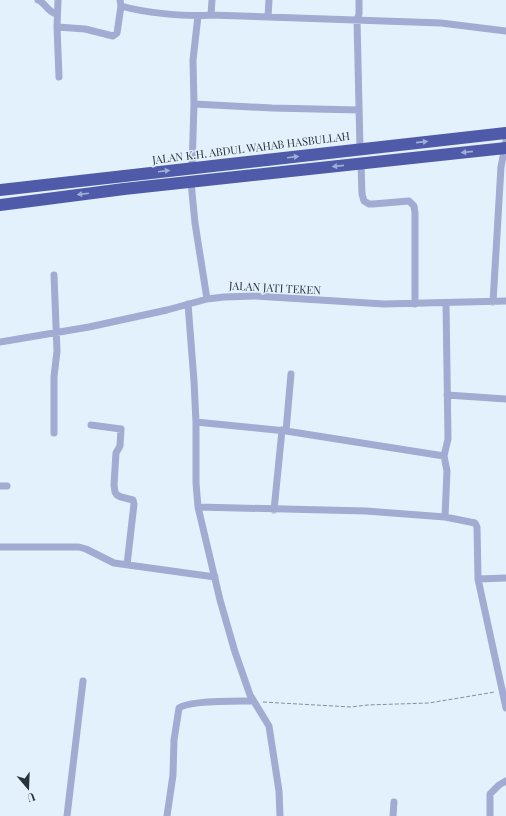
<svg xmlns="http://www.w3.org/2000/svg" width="506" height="816" viewBox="0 0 506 816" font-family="'Playfair Display',serif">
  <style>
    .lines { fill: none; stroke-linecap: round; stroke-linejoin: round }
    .path { stroke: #85909a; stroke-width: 1; stroke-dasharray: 4 2; stroke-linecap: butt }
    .street { stroke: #a2abd1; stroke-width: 7 }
    .highway { stroke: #4f5ba8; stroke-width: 12 }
    .oneway { fill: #a0aed7 }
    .labels { text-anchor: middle; stroke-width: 3; stroke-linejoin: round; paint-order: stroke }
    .street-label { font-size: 11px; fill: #293239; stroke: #e3f1fd }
  </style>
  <rect width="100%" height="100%" fill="#e3f1fd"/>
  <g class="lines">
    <path class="path" d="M263 702 351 707 367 705 429 703 495 692"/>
    <path class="street" d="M38 0C46 3 47 12 57 14
      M58 0 57 27 59 77
      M120 0 121 6C145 13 187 17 211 15L441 23 506 31
      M359 0V14L357 20 360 149
      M211 15 212 0
      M268 17 269 0
      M57 27 85 29 113 36 117 33 121 6
      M194 104 272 108 359 110
      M361 164 362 194 364 201 369 204H373L409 201 414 206 415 213V304
      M192 168 194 104 193 60 198 16
      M191 182 195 223 207 299
      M54 275 57 351 54 377V433
      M493 302 501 167 506 141
      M188 304 194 381 196 422V483L198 507 220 600 235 652 250 695 269 726 279 791 280 816
      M0 342 89 327 167 310 207 299 224 297 255 296 384 304 506 301
      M447 395 506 399
      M196 422 286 431 444 456 448 439 446 303
      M91 425 121 429 120 446 116 453 114 485 115 492 117 495 121 497 133 500 134 504 127 565
      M286 431 291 374
      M444 456 447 471 445 517
      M0 486H7
      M198 507 366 511 445 517 475 523 477 527 478 579 506 708
      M274 510 282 430
      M0 547H79L86 549 114 563 215 577
      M478 579 506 578
      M67 816 83 681
      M167 816 173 775 174 740 179 708C189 700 238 701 252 701
      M393 816 394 802
      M490 816V794L499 785 506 781"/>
    <path class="highway" d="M0 190 506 133
      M0 205 124 189 506 148"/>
  </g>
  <defs><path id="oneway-solid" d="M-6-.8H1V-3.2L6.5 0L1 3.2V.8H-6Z"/></defs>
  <g class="oneway">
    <use href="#oneway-solid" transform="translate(422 142) rotate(-6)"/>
    <use href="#oneway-solid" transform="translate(467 152) rotate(174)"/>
    <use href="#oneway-solid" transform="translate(293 157) rotate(-7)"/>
    <use href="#oneway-solid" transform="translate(338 166) rotate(174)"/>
    <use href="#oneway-solid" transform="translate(164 171) rotate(-7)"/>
    <use href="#oneway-solid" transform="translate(83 194) rotate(173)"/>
  </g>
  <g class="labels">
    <g class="street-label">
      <text transform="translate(251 148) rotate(-7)" y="4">JALAN K.H. ABDUL WAHAB HASBULLAH</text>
      <text transform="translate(275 288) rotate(3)" y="4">JALAN JATI TEKEN</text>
    </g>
  </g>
  <g transform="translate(28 788) rotate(161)" stroke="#e3f1fd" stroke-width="3" paint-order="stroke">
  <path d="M0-3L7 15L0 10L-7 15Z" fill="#293239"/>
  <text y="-6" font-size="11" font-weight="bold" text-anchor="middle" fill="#293239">U</text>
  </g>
</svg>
